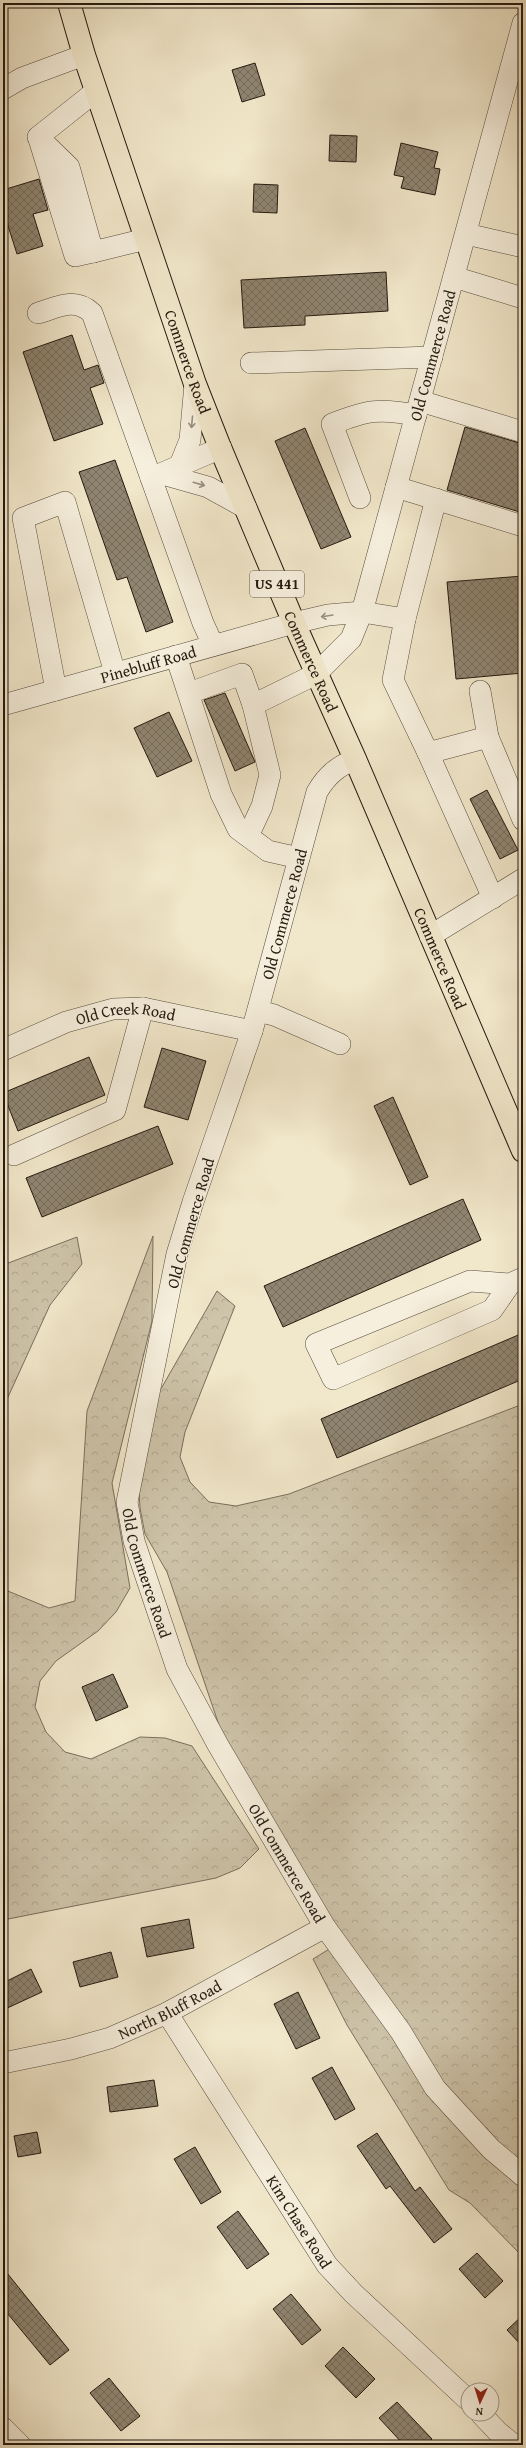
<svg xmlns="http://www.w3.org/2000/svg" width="526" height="2448" viewBox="0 0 526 2448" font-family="'Gentium Book Plus',serif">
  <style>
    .forest { fill: url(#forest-crowns); stroke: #796f5d }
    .building { fill: url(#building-cross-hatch); stroke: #241a10 }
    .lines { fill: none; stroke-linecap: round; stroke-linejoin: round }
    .minor-casing { stroke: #574d3e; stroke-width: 22 }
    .highway-casing { stroke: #241a10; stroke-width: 24 }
    .minor { stroke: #f6efdd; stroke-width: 21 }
    .highway { stroke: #f1e7ca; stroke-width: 22 }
    .oneway { stroke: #988f81 }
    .labels { text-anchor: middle; stroke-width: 3; stroke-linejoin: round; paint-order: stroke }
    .shield { fill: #f6efdd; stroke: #635a4e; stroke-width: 1 }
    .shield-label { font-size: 15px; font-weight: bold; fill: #241a10 }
    .street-label { font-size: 16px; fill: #241a10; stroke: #f6efdd }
  </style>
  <defs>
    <pattern id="forest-crowns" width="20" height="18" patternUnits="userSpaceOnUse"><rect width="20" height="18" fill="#cec4aa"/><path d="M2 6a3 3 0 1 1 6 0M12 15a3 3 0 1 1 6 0" fill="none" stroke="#b1a891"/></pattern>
    <pattern id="building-cross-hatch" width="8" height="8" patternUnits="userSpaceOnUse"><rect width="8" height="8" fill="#8f8571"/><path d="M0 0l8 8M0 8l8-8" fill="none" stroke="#756c5b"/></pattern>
  </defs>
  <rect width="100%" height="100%" fill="#f1e7ca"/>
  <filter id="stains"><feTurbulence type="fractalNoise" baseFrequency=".005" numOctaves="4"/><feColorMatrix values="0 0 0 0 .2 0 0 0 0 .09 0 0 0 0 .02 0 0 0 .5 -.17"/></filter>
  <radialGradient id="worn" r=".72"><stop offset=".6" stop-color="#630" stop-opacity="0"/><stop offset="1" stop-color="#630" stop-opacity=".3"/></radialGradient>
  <path class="forest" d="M153 1236 152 1321 112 1483 130 1588 116 1612 98 1631 56 1661 40 1681 35 1707 46 1732 65 1752 91 1759 140 1737 165 1738 192 1746 259 1849 240 1868 216 1878 3 1920V1589L49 1608 75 1601 87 1411Z
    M77 1237 82 1264 50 1305 3 1408V1265Z
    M217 1291 235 1306 185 1432 180 1457 190 1482 209 1502 236 1506 289 1494 523 1404V2257L470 2203 449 2190 347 2025 313 1959 344 1940 223 1737 167 1572 145 1534 140 1508 137 1458 150 1408Z"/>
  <path class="building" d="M255 63 265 95 242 102 232 70Z
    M330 135 357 136 356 162 329 161Z
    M401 143 438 152 434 168 440 169 435 195 401 188 404 177 394 175Z
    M39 179 48 210 33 214 43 246 17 254 3 210V190Z
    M254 184 278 185 277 213 253 212Z
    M386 272 388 311 305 316V325L244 328 241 280Z
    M72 335 84 370 98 365 104 383 90 388 103 424 54 441 23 352Z
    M465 427 523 444V513L447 490Z
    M305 428 351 537 321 549 275 441Z
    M115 460 173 622 146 632 127 577 117 580 79 472Z
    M523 576V673L456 679 447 582Z
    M225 693 255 762 235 771 204 700Z
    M169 712 192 761 157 777 134 728Z
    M487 790 518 850 500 859 470 799Z
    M162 1048 206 1061 188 1120 144 1107Z
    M89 1057 105 1095 18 1131 3 1093Z
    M393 1097 428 1177 410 1185 374 1106Z
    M158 1126 173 1164 42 1217 26 1178Z
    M463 1199 481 1240 283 1327 264 1286Z
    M523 1333V1379L337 1458 321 1419Z
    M113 1674 128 1707 96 1721 82 1687Z
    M189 1919 194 1948 147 1957 141 1928Z
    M111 1952 118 1977 80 1987 73 1962Z
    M31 1969 42 1992 3 2010V1983Z
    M298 1992 320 2038 296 2049 274 2004Z
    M332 2067 355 2109 335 2120 312 2078Z
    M154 2080 158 2106 110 2112 107 2087Z
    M37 2132 41 2153 18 2157 14 2136Z
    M377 2133 415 2191 420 2187 452 2229 434 2243 390 2186 386 2189 357 2146Z
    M195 2147 221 2192 201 2204 174 2159Z
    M238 2211 269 2254 247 2269 217 2227Z
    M477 2253 503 2281 485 2298 459 2269Z
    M3 2268 69 2350 50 2365 3 2308Z
    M291 2294 321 2330 302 2345 273 2309Z
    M523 2315V2347L507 2330Z
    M343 2347 375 2379 356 2398 325 2366Z
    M109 2378 140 2416 121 2431 90 2393Z
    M397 2402 432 2439 425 2445H404L379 2418Z"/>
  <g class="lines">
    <g class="minor-casing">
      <g id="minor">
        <path d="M3 89 22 78 84 55"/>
        <path d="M96 91 38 137 69 167 93 252 146 239"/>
        <path d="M39 139 75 256 93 252"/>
        <path d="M466 234 523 247"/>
        <path d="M454 277 523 298"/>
        <path d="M38 313C59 307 74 297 92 313L151 478 221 448"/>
        <path d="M251 363 432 357"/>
        <path d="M420 401 523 432"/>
        <path d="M180 465 190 440 195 384"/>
        <path d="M162 474 208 487 246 508"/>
        <path d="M151 478 203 623 213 645"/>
        <path d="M396 487 523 526"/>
        <path d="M360 498 332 424C367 410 379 408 416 415"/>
        <path d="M405 619 393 680 428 753 488 737 480 691"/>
        <path d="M176 656 221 794 238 829 268 851 299 858"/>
        <path d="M56 690 23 518 65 502 115 673"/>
        <path d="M189 693 242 674 253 705 270 775 262 806 248 836"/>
        <path id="s1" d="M3 705 294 623 328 615 362 612 405 619 436 499"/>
        <path id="s2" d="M253 705 316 674 351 639 362 612 523 23"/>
        <path d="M488 737 523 820"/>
        <path d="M428 753 493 898"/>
        <path id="s3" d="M355 759C337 767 327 775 317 792L252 1031 193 1202 177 1254 127 1502 134 1541 177 1669 218 1745 325 1927 401 2032 435 2088 491 2149 523 2176"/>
        <path d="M430 936 523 879"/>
        <path d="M258 1011 274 1015 340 1044"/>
        <path id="s4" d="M3 1050 66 1022 113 1009 143 1008 252 1031"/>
        <path d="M14 1155 115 1110 143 1008"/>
        <path d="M510 1284 492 1310 333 1379 316 1344 470 1281 510 1284 523 1278"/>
        <path id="s5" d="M167 2013 327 2265 353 2293 468 2400"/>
        <path id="s6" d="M3 2063 71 2049 110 2038 167 2013 325 1927"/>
        <path d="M481 2414 498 2432 514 2445"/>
        <path d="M3 2428 20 2445"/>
      </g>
    </g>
    <g class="highway-casing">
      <g id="highway">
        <path id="s7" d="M69 3 84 55 195 384 219 445 294 623 355 759 523 1151"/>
      </g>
    </g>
    <use href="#minor" class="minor"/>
    <use href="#highway" class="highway"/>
  </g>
  <defs><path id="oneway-shaft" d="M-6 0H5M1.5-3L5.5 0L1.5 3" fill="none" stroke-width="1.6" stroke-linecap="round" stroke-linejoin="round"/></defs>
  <g class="oneway">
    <use href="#oneway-shaft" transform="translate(192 422) rotate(95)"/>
    <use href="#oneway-shaft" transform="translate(199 484) rotate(16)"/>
    <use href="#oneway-shaft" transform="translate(327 616) rotate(171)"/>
  </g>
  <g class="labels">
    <rect class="shield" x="250" y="571" width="54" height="26" rx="3"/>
    <g class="shield-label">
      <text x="277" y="589">US 441</text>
    </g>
    <g class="street-label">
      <text dy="6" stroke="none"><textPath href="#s2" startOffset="415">Old Commerce Road</textPath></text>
      <text dy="6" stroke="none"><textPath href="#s7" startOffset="378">Commerce Road</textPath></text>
      <text dy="6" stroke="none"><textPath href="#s7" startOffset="702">Commerce Road</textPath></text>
      <text dy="6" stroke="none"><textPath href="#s1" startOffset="151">Pinebluff Road</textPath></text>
      <text transform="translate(284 914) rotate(-75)" y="6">Old Commerce Road</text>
      <text dy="6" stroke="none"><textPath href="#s7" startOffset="1026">Commerce Road</textPath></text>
      <text dy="6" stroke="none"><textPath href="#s4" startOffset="130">Old Creek Road</textPath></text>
      <text transform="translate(190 1223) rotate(-74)" y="6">Old Commerce Road</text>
      <text dy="6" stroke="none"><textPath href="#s3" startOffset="861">Old Commerce Road</textPath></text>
      <text dy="6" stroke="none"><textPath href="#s3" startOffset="1185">Old Commerce Road</textPath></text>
      <text dy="6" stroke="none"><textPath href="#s6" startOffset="176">North Bluff Road</textPath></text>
      <text dy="6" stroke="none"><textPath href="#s5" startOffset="247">Kim Chase Road</textPath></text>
    </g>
  </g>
  <rect width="526" height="2448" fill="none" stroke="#f1e7ca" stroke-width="16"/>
  <rect x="4" y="4" width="518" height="2440" fill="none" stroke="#241a10" stroke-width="2"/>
  <rect x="8" y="8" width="510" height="2432" fill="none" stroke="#241a10"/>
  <g transform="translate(480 2402) rotate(184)"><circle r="19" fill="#f6efdd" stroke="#a29a8b"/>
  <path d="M0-3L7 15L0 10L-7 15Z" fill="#8f2418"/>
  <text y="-6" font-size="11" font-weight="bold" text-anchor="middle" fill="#241a10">N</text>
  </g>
  <rect width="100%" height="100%" filter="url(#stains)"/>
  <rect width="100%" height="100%" fill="url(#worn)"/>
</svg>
